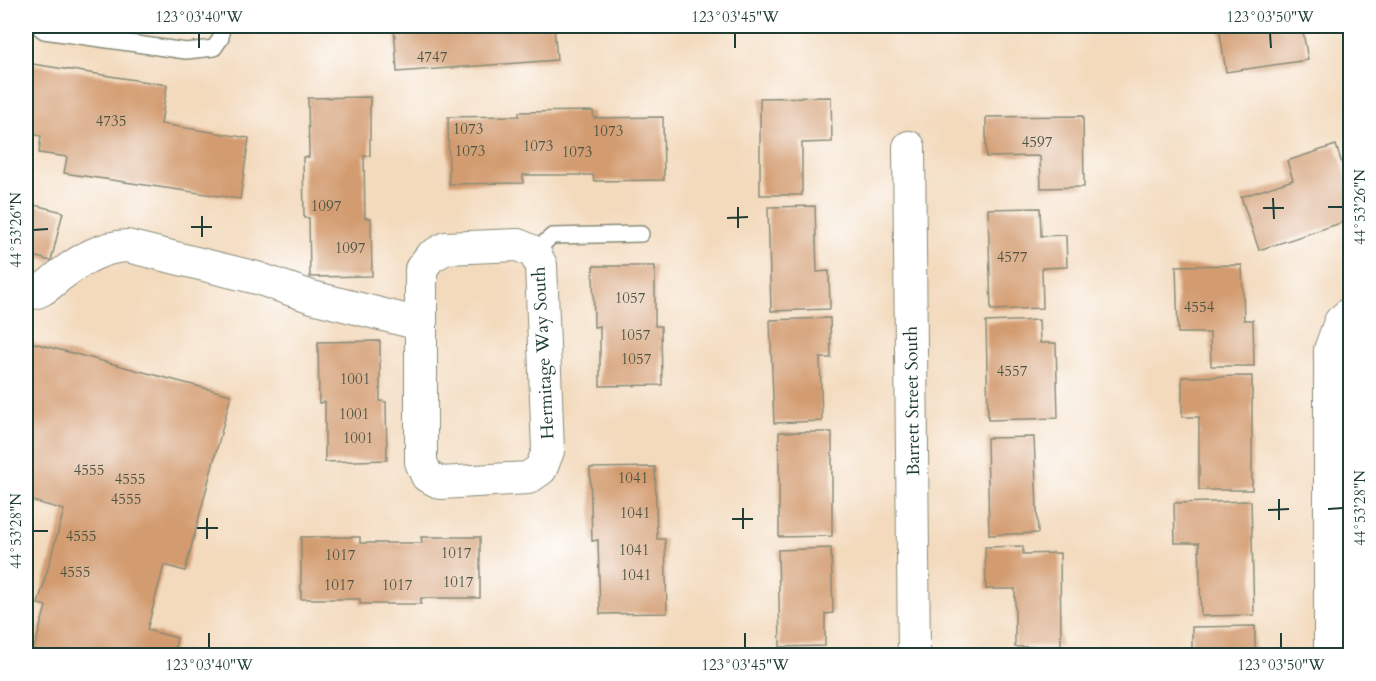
<svg xmlns="http://www.w3.org/2000/svg" width="1376" height="681" viewBox="0 0 1376 681" font-family="Cardo,serif">
  <style>
    .building { fill: #d39b70 }
    .lines { fill: none; stroke-linecap: round; stroke-linejoin: round }
    .service-casing { stroke: #898c78; stroke-width: 18 }
    .minor-casing { stroke: #898c78; stroke-width: 34 }
    .service { stroke: #fff; stroke-width: 15 }
    .minor { stroke: #fff; stroke-width: 32 }
    .ticks { fill: none; stroke: #1f3d34; stroke-width: 2 }
    .labels { text-anchor: middle; stroke-width: 4.5; stroke-linejoin: round; paint-order: stroke }
    .number-label { font-size: 15px; fill: #4c5443 }
    .street-label { font-size: 18px; fill: #1f3d34; stroke: #fff }
    .neatline { fill: none; stroke: #1f3d34; stroke-width: 2 }
    .ticks-label { font-size: 15px; text-anchor: middle; fill: #1f3d34 }
  </style>
  <rect width="100%" height="100%" fill="#fff"/>
  <filter id="ink" filterUnits="userSpaceOnUse"><feTurbulence type="fractalNoise" baseFrequency=".0167" numOctaves="2"/><feDisplacementMap in="SourceGraphic" scale="12" xChannelSelector="R" yChannelSelector="G"/><feConvolveMatrix kernelMatrix="1 2 1 2 8 2 1 2 1" color-interpolation-filters="sRGB"/></filter>
  <filter id="wash" filterUnits="userSpaceOnUse"><feTurbulence type="fractalNoise" baseFrequency=".008" numOctaves="4" result="noise"/><feDisplacementMap in="SourceGraphic" scale="24" xChannelSelector="R" yChannelSelector="G"/><feGaussianBlur stdDeviation="1.35" result="paint"/><feColorMatrix in="noise" values="0 0 0 0 0 0 0 0 0 0 0 0 0 0 0 0 0 1.4 0 .05"/><feComposite in="paint" operator="in"/></filter>
  <g filter="url(#wash)">
    <rect width="100%" height="100%" fill="#f3dabd"/>
    <g id="blocks">
      <path class="building" d="M394 26H554L557 60 397 72Z
        M1219 26H1302L1308 60 1226 72Z
        M26 63 167 85 161 124 249 138 240 199 64 173 67 157 39 153 41 136 26 133Z
        M370 97V156H364L365 218H371L372 276 310 277 309 218H304L303 157H309L308 98Z
        M831 97 832 142 802 143V195H760V98Z
        M593 111 594 118 663 117 664 180 594 181 593 175H523V183L449 184 448 117 519 116V112Z
        M1083 116 1084 187 1041 188 1040 156 986 157V117Z
        M1336 145 1350 189V220L1259 250 1241 197 1293 180 1287 161Z
        M26 203 63 212 51 261 26 254Z
        M815 206 817 272 829 271 830 309 771 311 768 207Z
        M1040 208 1041 236 1066 235 1067 267 1042 268 1043 308 991 310 988 209Z
        M1242 265 1244 320H1253L1254 366H1211L1210 333H1178L1176 266Z
        M593 266H655V326H661L662 385 600 386V326L594 327Z
        M830 318 831 358H820L822 421 774 423 770 320Z
        M1039 320 1040 343H1056L1058 418 988 420 986 322Z
        M26 341 231 395 185 571 164 565 147 630 177 638 173 656H32L46 606 38 604 64 510 26 499Z
        M380 341V401L386 402 387 460 325 462V402L319 403 318 342Z
        M1252 376V490H1199V417H1182V377Z
        M779 432H832V536L779 537Z
        M1034 437 1038 533 989 535 987 438Z
        M655 467 657 539H665L667 613 600 614 598 540 592 541 590 468Z
        M1251 501 1254 615 1201 616 1199 543H1175L1174 503Z
        M301 537H360V543H422L421 537H480V598H421V604H360V599H301Z
        M1023 546V554L1060 553 1061 646 1015 647V589H986L985 547Z
        M831 548 833 613 825 614V646L780 647 778 550Z
        M1255 626V656H1192V627Z"/>
    </g>
  </g>
  <g filter="url(#ink)">
    <use href="#blocks" fill-opacity="0" stroke="#898c78" stroke-width="1.5"/>
    <g class="lines">
      <g class="service-casing">
        <path id="service" d="M38 26 44 31 186 51 214 48 221 38V26
          M534 252 552 236 641 234"/>
      </g>
      <g class="minor-casing">
        <path id="minor" d="M909 147 914 656
          M518 245 534 252 541 265 548 451 541 469 528 478 441 483 427 476 421 462V269L430 257 446 248Z
          M26 294C43 293 49 284 62 274 82 259 102 247 127 246L257 278 312 297 420 324
          M1330 656V350L1340 322 1350 313"/>
      </g>
      <use href="#service" class="service"/>
      <use href="#minor" class="minor"/>
    </g>
  </g>
  <path class="ticks" d="M199 33V48M735 33V48M1270 33 1271 48M1273 198 1274 219M738 207V228M1328 207H1343M1263 208H1284M202 216V237M727 218 748 217M191 227H212M33 230 48 229M1279 499V520M743 508V529M1328 509 1343 508M1268 510 1289 509M207 518V539M732 519H753M197 528H218M33 531H48M209 633V648M745 633V648M1281 633V648"/>
  <g class="labels">
    <g class="number-label">
      <text x="432" y="62">4747</text>
      <text x="111" y="126">4735</text>
      <text x="468" y="134">1073</text>
      <text x="608" y="136">1073</text>
      <text x="1037" y="147">4597</text>
      <text x="538" y="151">1073</text>
      <text x="470" y="156">1073</text>
      <text x="577" y="157">1073</text>
      <text x="326" y="211">1097</text>
      <text x="350" y="253">1097</text>
      <text x="1012" y="262">4577</text>
      <text x="630" y="303">1057</text>
      <text x="1199" y="312">4554</text>
      <text x="635" y="340">1057</text>
      <text x="636" y="364">1057</text>
      <text x="1012" y="376">4557</text>
      <text x="355" y="384">1001</text>
      <text x="354" y="419">1001</text>
      <text x="358" y="443">1001</text>
      <text x="89" y="475">4555</text>
      <text x="633" y="483">1041</text>
      <text x="130" y="484">4555</text>
      <text x="126" y="504">4555</text>
      <text x="635" y="518">1041</text>
      <text x="81" y="541">4555</text>
      <text x="634" y="555">1041</text>
      <text x="456" y="558">1017</text>
      <text x="340" y="560">1017</text>
      <text x="75" y="577">4555</text>
      <text x="636" y="580">1041</text>
      <text x="458" y="587">1017</text>
      <text x="339" y="590">1017</text>
      <text x="397" y="590">1017</text>
    </g>
    <g class="street-label">
      <text transform="translate(543 353) rotate(-93)" y="6">Hermitage Way South</text>
      <text transform="translate(912 401) rotate(-91)" y="6">Barrett Street South</text>
    </g>
  </g>
  <rect width="1376" height="681" fill="none" stroke="#fff" stroke-width="66"/>
  <rect x="33" y="33" width="1310" height="615" class="neatline"/>
  <g class="ticks-label">
    <text x="199" y="22">123°03'40"W</text>
    <text x="735" y="22">123°03'45"W</text>
    <text x="1270" y="22">123°03'50"W</text>
    <text transform="translate(1360 207) rotate(-90)" y="5">44°53'26"N</text>
    <text transform="translate(16 230) rotate(-90)" y="5">44°53'26"N</text>
    <text transform="translate(1360 508) rotate(-90)" y="5">44°53'28"N</text>
    <text transform="translate(16 531) rotate(-90)" y="5">44°53'28"N</text>
    <text x="209" y="670">123°03'40"W</text>
    <text x="745" y="670">123°03'45"W</text>
    <text x="1281" y="670">123°03'50"W</text>
  </g>
</svg>
